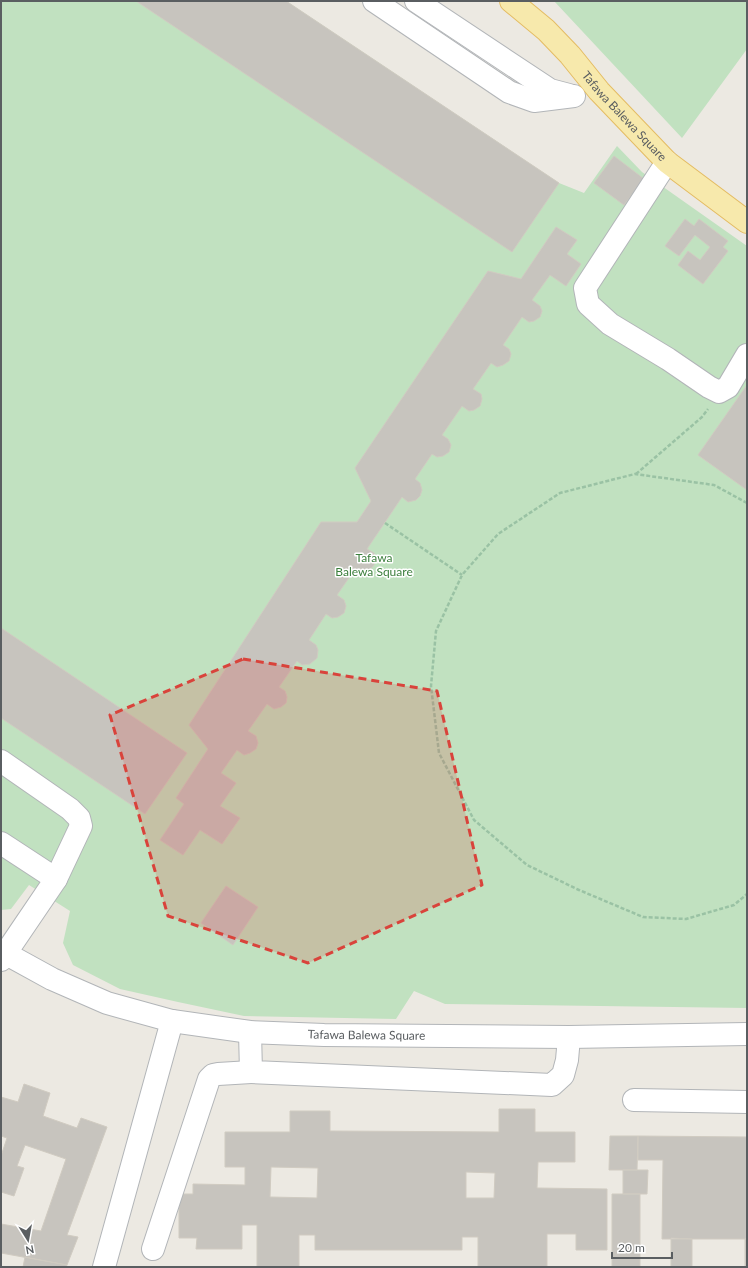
<svg xmlns="http://www.w3.org/2000/svg" width="748" height="1268" viewBox="0 0 748 1268" font-family="Lato,sans-serif">
  <style>
    .green { fill: #c1e1c0 }
    .building { fill: #c7c4be; stroke: #d0cbc1; fill-rule: evenodd }
    .lines { fill: none; stroke-linecap: round; stroke-linejoin: round }
    .minor-casing { stroke: #b2b5b8; stroke-width: 24 }
    .major-casing { stroke: #e4bc63; stroke-width: 24 }
    .path { stroke: #9ac2a4; stroke-width: 2.5; stroke-dasharray: 4 2; stroke-linecap: butt }
    .minor { stroke: #fff; stroke-width: 22 }
    .major { stroke: #f7e9ac; stroke-width: 22 }
    .marked { fill: #d9433b; fill-opacity: 0.2; stroke: #d9433b; stroke-width: 3; stroke-dasharray: 8 5; stroke-linejoin: round }
    .labels { text-anchor: middle; stroke-width: 3; stroke-linejoin: round; paint-order: stroke }
    .street-label { font-size: 12px; fill: #5a5e61; stroke: #fff }
    .park-label { font-size: 12px; fill: #3c7f3d; stroke: #fff }
  </style>
  <rect width="100%" height="100%" fill="#ece9e2"/>
  <path class="green" d="M1 1H286L559 183 584 193 617 146 642 172 747 246V1008L445 1004 414 991 396 1019 244 1016 178 1002 120 989 73 965 63 943 70 911 29 885 11 909 1 910Z
    M554 1H747V49L682 138Z"/>
  <path class="building" d="M136 1H286L559 183 512 252Z
    M614 156 644 179 624 205 594 183Z
    M685 219 694 226 699 219 728 241 723 247 728 251 703 284 678 265 688 251 700 260 710 247 695 235 679 256 665 246Z
    M556 227 577 240 567 254 581 264 566 286 550 275 532 300 540 306 542 311 540 317 534 321 529 322 522 317 503 345 509 349 511 354 509 361 503 365 497 367 491 363 473 389 481 394 482 399 480 406 474 410 469 411 462 406 442 435 448 439 451 445 449 452 443 456 437 457 432 454 415 479 420 483 422 490 420 496 416 500 408 502 402 497 367 549 374 553 375 558 374 565 369 571 361 572 355 569 337 595 344 600 346 606 344 613 338 617 332 618 326 614 309 640 316 645 318 650 317 658 310 664 302 665 297 661 279 687 285 691 287 697 286 703 281 707 274 709 267 704 248 731 256 736 258 743 256 749 250 753 244 755 237 750 221 773 236 783 220 806 240 818 222 844 200 830 183 855 160 840 184 804 176 798 208 749 189 725 321 522H357L371 501 355 468 488 271 521 279Z
    M747 385V490L698 455Z
    M1 628 187 753 145 814 1 718Z
    M226 886 258 907 233 945 201 923Z
    M24 1084 50 1093 43 1116 77 1128 81 1118 107 1127 67 1235 78 1237 67 1265 1 1253V1224L41 1231 66 1159 25 1145 17 1166 24 1168 14 1196 1 1192V1156L7 1138 1 1136V1097L18 1102Z
    M499 1109H535V1132H575V1162H538L537 1188 607 1189V1250H576V1234H547V1267H478V1237H462V1250H315V1235H299V1267H257V1225H242V1249H196L197 1238H179V1194H193V1184L245 1185V1167H225V1132H290V1111H330V1131L499 1132ZM271 1167 318 1168 317 1198 270 1197ZM466 1172 495 1173 494 1198H466Z
    M610 1136H638L637 1170H609Z
    M638 1136 747 1137V1239H662L663 1160H638Z
    M623 1170H648L647 1194H623Z
    M612 1194H640V1267H612Z
    M671 1238 692 1239V1267H671Z
    M745 1239H747V1267H745Z
    M25 1257 67 1265 66 1267H23Z"/>
  <g class="lines">
    <g class="minor-casing">
      <g id="minor">
        <path d="M374 1 509 92 534 101 574 96"/>
        <path d="M416 1 550 90 569 95"/>
        <path d="M667 162 585 288 588 304 610 324 668 359 709 387 719 392 728 387 747 355"/>
        <path d="M1 761 70 809 79 818 81 826 56 879 1 960"/>
        <path d="M1 843 56 879"/>
        <path id="s1" d="M1 951 52 979 107 1003 172 1021 250 1032 324 1035 569 1037 747 1034"/>
        <path d="M250 1032 251 1072 552 1085 563 1075 567 1060 569 1037"/>
        <path d="M634 1100 747 1102"/>
        <path d="M153 1249 209 1079 213 1075 218 1074 251 1072"/>
        <path d="M104 1267 172 1021"/>
      </g>
    </g>
    <g class="major-casing">
      <g id="major">
        <path id="s2" d="M511 1 546 30 570 55 599 91 667 162 747 222"/>
      </g>
    </g>
    <path class="path" d="M636 474 702 417 708 409
      M747 503 714 485 635 474 560 493 498 534 462 575 436 631 431 686 439 753 474 820 527 865 579 890 643 917 686 919 734 905 747 894
      M385 523 462 575"/>
    <use href="#minor" class="minor"/>
    <use href="#major" class="major"/>
  </g>
  <path class="marked" d="M243 659 437 691 482 885 308 963 168 916 110 715Z"/>
  <g class="labels">
    <g class="street-label">
      <text dy="4" stroke="none"><textPath href="#s2" startOffset="162">Tafawa Balewa Square</textPath></text>
      <text dy="4" stroke="none"><textPath href="#s1" startOffset="381">Tafawa Balewa Square</textPath></text>
    </g>
    <g class="park-label">
      <text x="374" y="562">Tafawa<tspan x="374" dy="14">Balewa Square</tspan></text>
    </g>
  </g>
  <rect width="748" height="1268" fill="none" stroke="#5a5e61" stroke-width="4"/>
  <g transform="translate(28 1240) rotate(169)" stroke="#ffffff" stroke-width="3" paint-order="stroke">
  <path d="M0-3L7 15L0 10L-7 15Z" fill="#5a5e61"/>
  <text y="-6" font-size="11" font-weight="bold" text-anchor="middle" fill="#5a5e61">N</text>
  </g>
  <path d="M612 1252v6h60v-6" fill="none" stroke="#5a5e61" stroke-width="2"/>
  <text x="618" y="1252" font-size="12" fill="#5a5e61" stroke="#ffffff" stroke-width="3" paint-order="stroke">20 m</text>
</svg>
